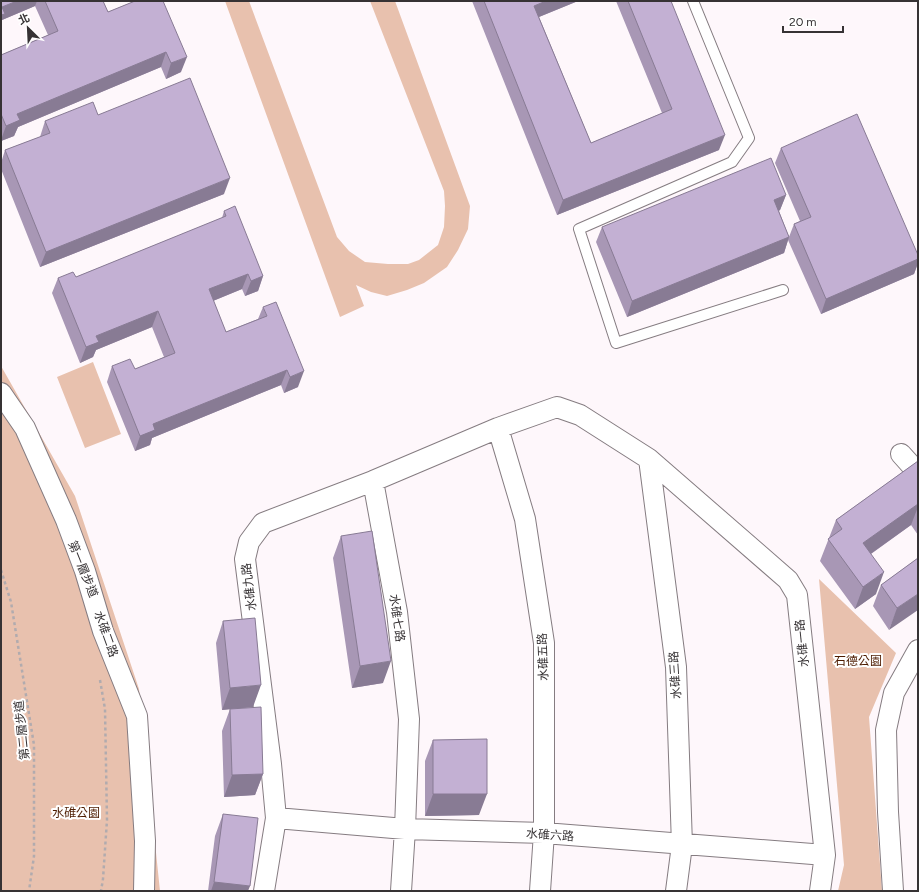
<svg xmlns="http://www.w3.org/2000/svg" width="919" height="892" viewBox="0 0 919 892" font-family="Figtree,'Noto Sans TC',sans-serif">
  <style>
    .green { fill: #e8c1ae }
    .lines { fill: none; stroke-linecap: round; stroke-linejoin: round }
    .service-casing { stroke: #857c81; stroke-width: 12 }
    .minor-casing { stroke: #857c81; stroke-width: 22 }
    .path { stroke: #b1abae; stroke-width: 2.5; stroke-dasharray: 3 3; stroke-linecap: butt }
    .service { stroke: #fff; stroke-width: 10 }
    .minor { stroke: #fff; stroke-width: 20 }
    .wall { fill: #a897b5 }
    .shaded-wall { fill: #887b94 }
    .building { fill: #c3b0d3; stroke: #887b94 }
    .labels { text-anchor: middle; stroke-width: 4; stroke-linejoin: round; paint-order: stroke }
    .street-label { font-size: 12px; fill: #363234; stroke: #fff }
    .park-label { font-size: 12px; fill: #4d1c00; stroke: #fff }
  </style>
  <rect width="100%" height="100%" fill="#fef7fb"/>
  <path class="green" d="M225 1H249L337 237 349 251 365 262 388 264H408L419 260 438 245 444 227 445 206 444 191 370 1H395L470 206 468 229 458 250 447 267 424 283 407 290 387 296 371 292 356 285 364 306 340 317Z
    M93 362 121 434 85 448 57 377Z
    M1 366 75 496 139 689 160 891H1Z
    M819 579 896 653 869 717 882 891H838L844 865Z"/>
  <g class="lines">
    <g class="service-casing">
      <path id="service" d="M693 1 749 138 732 162 579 229 616 343 783 290"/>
    </g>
    <g class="minor-casing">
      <path id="minor" d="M1 393 25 428 66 520 85 571 103 631 137 716 145 841 144 891
        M498 428 525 519 544 643V833L540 891
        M901 454 918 473
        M649 459 676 667 682 845 676 891
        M373 481 397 612 409 719 405 829 401 891
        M276 818 405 829 544 833 825 855
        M264 891 276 818 271 764 245 559 249 542 263 523 373 481 498 428 557 407 580 415 649 459 788 580 797 595 825 855 820 891
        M893 891 888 812 886 730 894 693 918 650"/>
    </g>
    <path class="path" d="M1 570 11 602 34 745V856L29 891
      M100 680 105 709 107 820 103 879 101 891"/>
    <use href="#service" class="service"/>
    <use href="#minor" class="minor"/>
  </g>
  <path class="wall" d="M1 1H103L108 12 135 1 181 72 166 79 161 67 18 127 14 136 1 141V55L48 35 35 6 2 20Z
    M472 1H578L539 17 591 143 662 113 616 1H671L719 150 557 215Z
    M98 115 224 194 40 267 1 169V163L5 150 40 137 45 121Z
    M781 148 918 255V263L914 274 821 314 788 240 784 253 627 317 596 242 602 227 786 195 780 210 779 211 789 237 794 224 800 221 775 163Z
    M224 211 263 276 258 291 245 296 242 289 213 301 226 332 258 319 263 307 298 387 284 393 281 385 152 438 150 445 135 451 107 382 112 366 135 369 164 357 152 327 96 350 93 357 80 363 52 293 58 278 76 277 222 218Z
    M918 461V535L911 525 871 554 876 594 855 609 820 561 836 520Z
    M341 536 383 683 352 688 333 558Z
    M918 558 889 630 873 606 881 585Z
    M223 621 253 707 237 709 263 774 255 795 224 797 222 731 230 709 222 710 216 643Z
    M433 740 479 815 425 816V761Z
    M223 814 248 891H208L215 836Z"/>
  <path class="shaded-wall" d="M17 1H37L35 6 2 20 1 24V9L2 7Z
    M546 1H578L529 21 534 6Z
    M166 52 161 67 18 127 14 136 1 141V140L6 126 17 114Z
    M187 57 181 72 166 79 171 63Z
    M725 135 719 150 557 215 563 200Z
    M230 178 224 194 40 267 46 252Z
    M786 195 780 210 768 215 774 200Z
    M789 237 784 253 627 317 632 301Z
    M918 259V263L914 274 821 314 826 299Z
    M248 274 242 289 203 305 209 289Z
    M263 276 258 291 245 296 251 281Z
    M158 311 152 327 96 350 93 357 80 363 86 347 96 336Z
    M287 370 281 385 152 438 150 445 135 451 140 436 153 424Z
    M304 371 298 387 284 393 290 377Z
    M918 504V507L911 525 855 565 863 543Z
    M884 572 876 594 855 609 863 587Z
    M918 594V610L889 630 897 608Z
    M391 661 383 683 352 688 360 666Z
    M261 685 253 707 222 710 230 688Z
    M263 774 255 795 224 797 232 775Z
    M433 794H487L479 815 425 816Z
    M214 882 250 886 248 891H211Z"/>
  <path class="building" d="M1 1H17L2 7 5 14 1 15Z
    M45 1H103L108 12 135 1H163L187 57 171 63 166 52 17 114 20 120 6 126 1 114V55L58 31Z
    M484 1H546L534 6 591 143 672 109 628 1H671L725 135 563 200Z
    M190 78 230 178 46 252 5 150 50 133 45 121 93 102 98 115Z
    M857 114 918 255V259L826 299 794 224 811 217 781 148Z
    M771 158 786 195 774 200 789 237 632 301 602 227Z
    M235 206 263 276 251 281 248 274 209 289 226 332 267 316 263 307 276 302 304 371 290 377 287 370 153 424 155 430 140 436 112 366 130 359 135 369 175 353 158 311 96 336 99 342 86 347 58 278 73 272 76 277 226 216 224 211Z
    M918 461V504L863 543 884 572 863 587 828 539 842 529 836 520Z
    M372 531 391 661 360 666 341 536Z
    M918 558V594L897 608 881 585Z
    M255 618 261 685 230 688 223 621Z
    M261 707 263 774 232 775 230 709Z
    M487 739V794H433V740Z
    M223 814 258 818 250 886 214 882Z"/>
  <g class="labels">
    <g class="street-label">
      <text transform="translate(83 569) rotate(68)" y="4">第一層步道</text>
      <text transform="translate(249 587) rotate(-97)" y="4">水碓九路</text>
      <text transform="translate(397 618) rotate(82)" y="4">水碓七路</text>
      <text transform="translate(106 634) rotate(70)" y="4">水碓二路</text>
      <text transform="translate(802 643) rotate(-96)" y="4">水碓一路</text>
      <text transform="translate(543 657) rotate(-92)" y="4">水碓五路</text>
      <text transform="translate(675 675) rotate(-94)" y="4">水碓三路</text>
      <text transform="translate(22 730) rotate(-96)" y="4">第二層步道</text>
      <text transform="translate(550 835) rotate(4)" y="4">水碓六路</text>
    </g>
    <g class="park-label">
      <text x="858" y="665">石德公園</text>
      <text x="76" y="817">水碓公園</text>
    </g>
  </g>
  <rect width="919" height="892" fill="none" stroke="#363234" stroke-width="4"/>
  <g transform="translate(28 28) rotate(336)" stroke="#ffffff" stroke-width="3" paint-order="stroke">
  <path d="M0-3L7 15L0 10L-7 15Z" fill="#363234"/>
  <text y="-6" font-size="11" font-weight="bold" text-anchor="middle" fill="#363234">北</text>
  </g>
  <path d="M783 26v6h60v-6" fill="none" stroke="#363234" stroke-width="2"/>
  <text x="789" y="26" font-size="12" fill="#363234" stroke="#ffffff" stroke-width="3" paint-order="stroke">20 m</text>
</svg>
